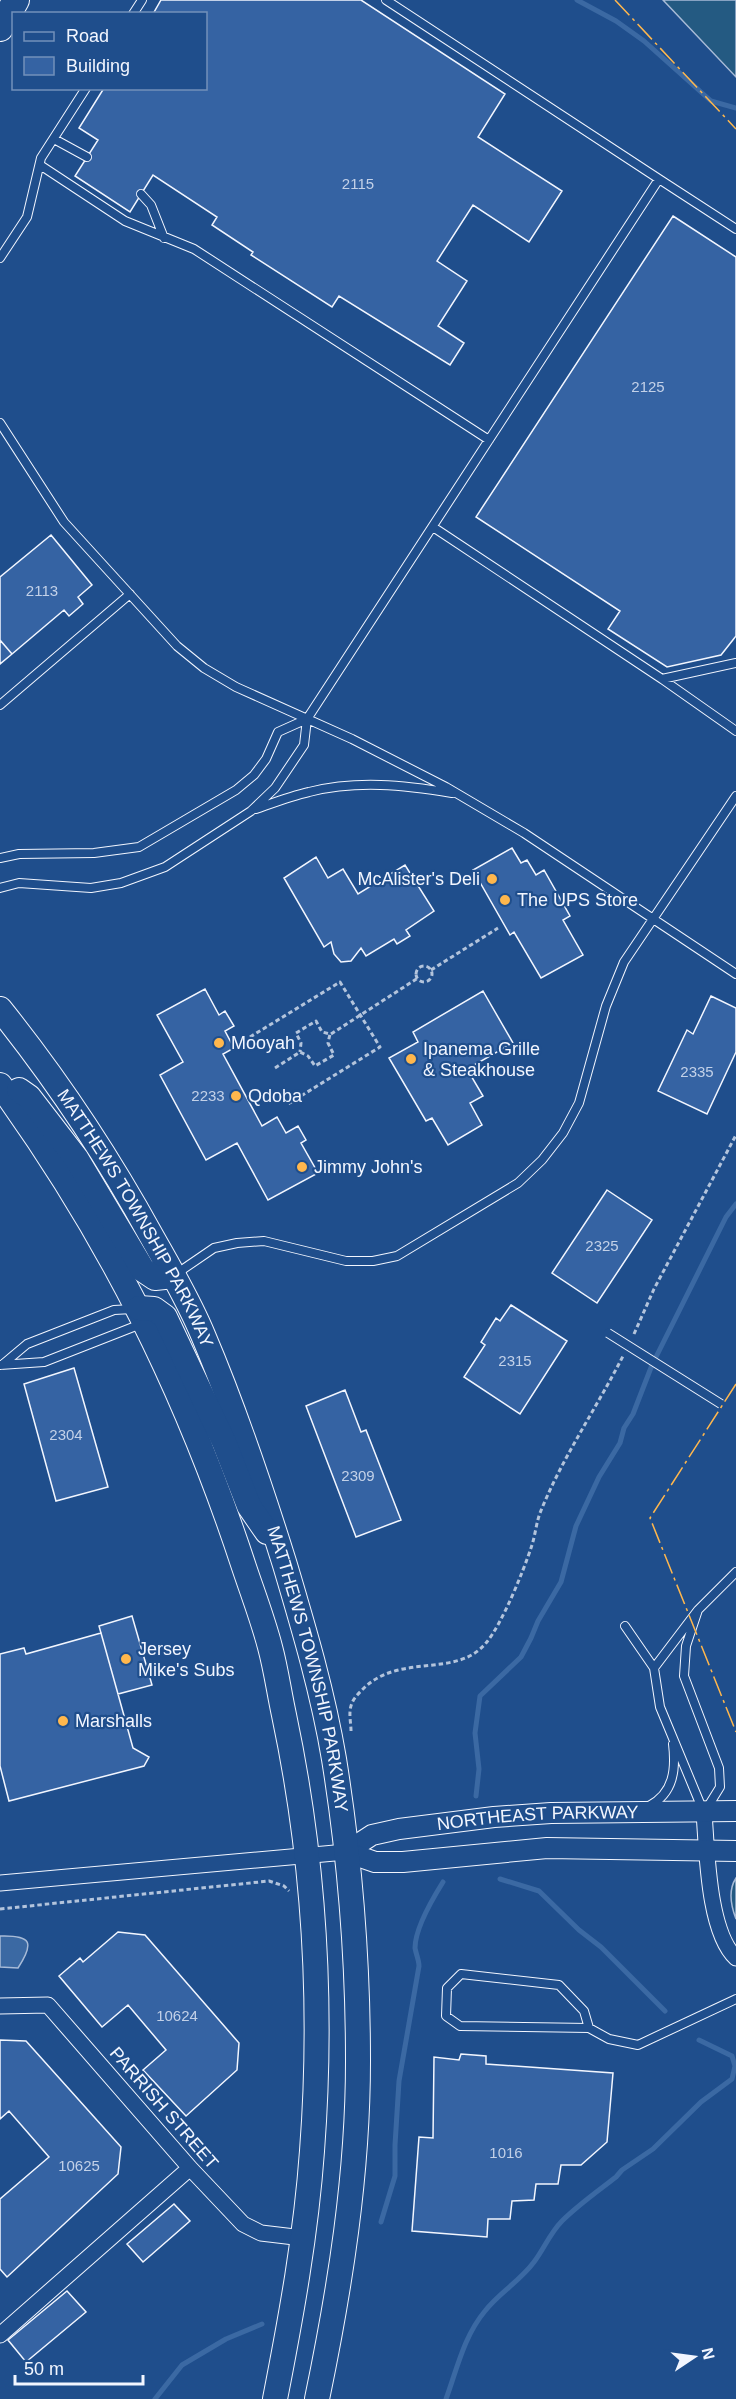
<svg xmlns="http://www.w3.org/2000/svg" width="736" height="2399" viewBox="0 0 736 2399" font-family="Arial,sans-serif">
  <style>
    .green { fill: #245a82; stroke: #a8bbd7; stroke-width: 1.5 }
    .water { fill: #3b69a3; stroke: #a8bbd7; stroke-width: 1.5 }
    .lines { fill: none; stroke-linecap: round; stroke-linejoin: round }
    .stream { stroke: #3b69a3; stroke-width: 5 }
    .building { fill: #3563a3; stroke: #f2f6ff; stroke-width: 1.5 }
    .service-casing { stroke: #f2f6ff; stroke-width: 10 }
    .minor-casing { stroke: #f2f6ff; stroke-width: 17 }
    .tertiary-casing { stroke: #f2f6ff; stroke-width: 22 }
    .primary-casing { stroke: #f2f6ff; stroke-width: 26 }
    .trunk-casing { stroke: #f2f6ff; stroke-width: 28 }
    .path { stroke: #b3c4dc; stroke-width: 3; stroke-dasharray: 4.5 3; stroke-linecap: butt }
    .service { stroke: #1f4e8c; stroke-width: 8 }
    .minor { stroke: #1f4e8c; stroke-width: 15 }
    .tertiary { stroke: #1f4e8c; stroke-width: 20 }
    .primary { stroke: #1f4e8c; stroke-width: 24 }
    .trunk { stroke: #1f4e8c; stroke-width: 26 }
    .service-bridge-casing { stroke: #f2f6ff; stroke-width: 10; stroke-linecap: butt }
    .service-bridge { stroke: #1f4e8c; stroke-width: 8 }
    .power { stroke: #ffb74d; stroke-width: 1.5; stroke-dasharray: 21 4.5 3 4.5; stroke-linecap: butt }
    .poi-dot { fill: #ffb74d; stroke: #1f4e8c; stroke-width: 2 }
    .labels { text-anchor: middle; stroke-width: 4.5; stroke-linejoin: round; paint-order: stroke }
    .number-label { font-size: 15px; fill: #c3d1e8 }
    .poi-label { font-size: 18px; fill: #f2f6ff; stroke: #1f4e8c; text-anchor: start }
    .street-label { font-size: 18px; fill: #f2f6ff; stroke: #1f4e8c }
  </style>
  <rect width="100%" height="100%" fill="#1f4e8c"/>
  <path class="green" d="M663 0H736V77Z
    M736 1878V1919C731 1906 728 1890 736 1878Z"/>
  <path class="water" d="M0 1936C31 1935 35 1942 18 1968L0 1967Z"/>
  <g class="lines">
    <path class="stream" d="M577 0 616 21 644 41 711 101 736 108
      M476 1796 479 1769 475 1733 480 1696 521 1657 531 1638 538 1621 561 1582 576 1526 599 1477 620 1443 624 1428 633 1414 652 1365 726 1217 736 1204
      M500 1879 539 1891 579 1930 601 1947 665 2011
      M381 2222 395 2176V2145L399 2081 419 1966C419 1960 416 1954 415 1948 415 1929 433 1898 443 1882
      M155 2399 182 2365 226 2339 262 2324
      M446 2399C457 2369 464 2336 485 2311 499 2293 520 2281 534 2262 544 2249 550 2233 562 2221 578 2205 598 2191 616 2177L622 2170 653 2149 701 2102 732 2079 735 2066 732 2056 699 2040"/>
  </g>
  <path class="building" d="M161 0H361L505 94 478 137 562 191 529 242 473 205 437 261 467 281 438 326 464 343 450 365 339 296 332 307 251 255 253 252 212 225 217 217 153 175 130 212 75 176 98 140 79 128 104 88H206V14H153Z
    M673 216 736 257V636L721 655 667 667 608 629 620 611 476 517Z
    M51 535 92 585 78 597 83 604 69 616 64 610 12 654 0 640V577Z
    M0 640 12 654 0 664Z
    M512 848 521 863 527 860 536 875 544 870 570 916 563 920 583 955 541 978 514 932 510 935 473 870Z
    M316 857 328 878 343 869 358 894 405 865 434 911 406 930 410 936 397 944 394 939 366 956 361 948 351 961 341 962 334 954 331 942 324 947 284 878Z
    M205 989 219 1015 225 1011 234 1026 225 1031 234 1048 223 1054 262 1126 277 1117 286 1133 298 1126 306 1140 301 1143 318 1173 268 1200 237 1143 206 1160 160 1075 183 1062 157 1015Z
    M483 991 513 1043 467 1069 483 1096 470 1103 482 1125 448 1145 432 1118 426 1121 389 1058 418 1042 413 1032Z
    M711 996 736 1008V1052L707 1114 658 1091 687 1030 693 1034Z
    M607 1190 652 1220 597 1303 552 1273Z
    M511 1305 567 1341 520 1414 464 1377 485 1345 481 1342 496 1318 500 1321Z
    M74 1368 108 1487 56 1501 24 1384Z
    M345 1390 361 1432 366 1430 401 1520 356 1537 306 1406Z
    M132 1616 152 1685 118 1694 99 1626Z
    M101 1633 133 1748 149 1757 144 1766 9 1801 0 1766V1654L24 1648 26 1654Z
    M118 1932 145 1935 239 2043 237 2070 186 2116 143 2070 166 2050 128 2005 102 2027 59 1976 80 1958 83 1962Z
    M0 2040 26 2041 121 2147 118 2174 7 2277 0 2269V2199L49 2157 9 2111 0 2119Z
    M461 2054 486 2056V2064L613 2073 607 2142 581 2165H561L558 2184H536L534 2200 512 2201 510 2219H488L487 2237 412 2231 419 2137 433 2138 434 2057 459 2060Z
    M174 2204 190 2221 143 2262 127 2244Z
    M67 2291 86 2312 26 2362 8 2340Z"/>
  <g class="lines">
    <g class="service-casing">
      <path id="service" d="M386 0 659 179
        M133 14 142 0
        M54 139 87 157
        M40 165 125 221 194 249 489 440
        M141 194 151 205 164 238
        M0 258 27 217 41 158 86 88
        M0 423 64 522 177 646 204 668 236 687 352 739 446 787 524 833 736 974
        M433 527 662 679 736 663
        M662 679 736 731
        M0 705 130 594
        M307 719 659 179 736 229
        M256 809C273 803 291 796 309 792 357 780 404 785 452 793
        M0 858 19 854 94 853 139 847 236 790 254 775 266 759 278 732 307 719 304 745 275 788 251 811 165 867 121 883 91 888 19 883 0 888
        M176 1274 214 1248 237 1243 264 1241 346 1261H373L397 1256 518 1183 542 1160 563 1133 579 1103 606 1006 624 962 736 796
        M0 1365 44 1362 141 1324
        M2 1365 27 1344 114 1310 133 1309
        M698 1610 686 1646 684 1676 719 1768 720 1787 704 1813 660 1707 654 1668Z
        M698 1610 736 1572
        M625 1626 654 1668
        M649 1806C674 1793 676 1769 673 1744
        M589 2028 584 2011 559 1985 461 1974 447 1988 446 2016 460 2026 589 2028 609 2039 638 2045 736 1999"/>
    </g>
    <g class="minor-casing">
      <path id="minor" d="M704 1813C707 1850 708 1932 736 1958
        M0 1883 346 1852
        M0 2006 48 2005 190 2168 243 2224 261 2233 303 2238
        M0 2335 190 2168"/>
    </g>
    <g class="tertiary-casing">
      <g id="tertiary">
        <path id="s1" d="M346 1852 372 1835 399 1829 494 1817 551 1813 736 1811"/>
        <path d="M346 1852 375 1862H403L547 1848 736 1851"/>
      </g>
    </g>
    <g class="primary-casing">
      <g id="primary">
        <path id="s2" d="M0 1009C57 1080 108 1157 152 1237 170 1269 189 1301 203 1335 235 1410 261 1488 285 1565 304 1629 323 1693 334 1759 350 1859 358 1960 358 2061 358 2175 340 2288 317 2399"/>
        <path d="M0 1085C110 1237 186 1390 244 1567 253 1594 263 1620 270 1647 276 1669 279 1692 284 1715 314 1857 323 2006 312 2151 306 2235 291 2317 275 2399"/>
        <path d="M19 1090 29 1097 76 1158 143 1270 155 1278 174 1276"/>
        <path d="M139 1308 154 1309 165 1317 224 1442 249 1506 267 1532"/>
      </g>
    </g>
    <g class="trunk-casing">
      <path id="trunk" d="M0 28 16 0"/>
    </g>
    <path class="path" d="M416 974a8 8 0 1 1 16 0a8 8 0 1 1-16 0Z
      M431 970 498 928
      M331 1034 418 978
      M250 1037 340 982 380 1047 288 1104
      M275 1068 300 1052 308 1056 315 1066 334 1055 328 1043 330 1034 322 1032 316 1021 296 1033 301 1043 300 1052
      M634 1334 654 1289 736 1135
      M351 1731C351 1722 348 1712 352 1703 354 1698 359 1693 363 1689 400 1652 456 1679 486 1643 502 1624 523 1572 531 1548 535 1537 536 1524 540 1513 562 1458 596 1409 623 1356
      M0 1909 269 1881 284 1886 289 1891"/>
    <use href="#service" class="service"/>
    <use href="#minor" class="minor"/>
    <use href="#tertiary" class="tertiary"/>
    <use href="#primary" class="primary"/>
    <use href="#trunk" class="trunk"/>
    <g class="service-bridge-casing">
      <path id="service-bridge" d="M608 1333 721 1404"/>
    </g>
    <use href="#service-bridge" class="service-bridge"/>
    <path class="power" d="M615 0 736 129
      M736 1384 650 1518 736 1732"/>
  </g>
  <g class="poi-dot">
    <circle cx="492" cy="879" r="6"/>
    <circle cx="505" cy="900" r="6"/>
    <circle cx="219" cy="1043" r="6"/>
    <circle cx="411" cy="1059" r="6"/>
    <circle cx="236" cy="1096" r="6"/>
    <circle cx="302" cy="1167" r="6"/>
    <circle cx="126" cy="1659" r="6"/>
    <circle cx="63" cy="1721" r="6"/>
  </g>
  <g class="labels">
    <g class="number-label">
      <text x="358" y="189">2115</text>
      <text x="648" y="392">2125</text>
      <text x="42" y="596">2113</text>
      <text x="697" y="1077">2335</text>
      <text x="208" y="1101">2233</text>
      <text x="602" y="1251">2325</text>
      <text x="515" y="1366">2315</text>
      <text x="66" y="1440">2304</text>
      <text x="358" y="1481">2309</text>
      <text x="177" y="2021">10624</text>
      <text x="506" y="2158">1016</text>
      <text x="79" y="2171">10625</text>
    </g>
    <g class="poi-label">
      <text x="480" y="885" text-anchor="end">McAlister's Deli</text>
      <text x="517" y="906">The UPS Store</text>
      <text x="231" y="1049">Mooyah</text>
      <text x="423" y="1055">Ipanema Grille<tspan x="423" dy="21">&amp; Steakhouse</tspan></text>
      <text x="248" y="1102">Qdoba</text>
      <text x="314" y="1173">Jimmy John's</text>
      <text x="138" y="1655">Jersey<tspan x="138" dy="21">Mike's Subs</tspan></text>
      <text x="75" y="1727">Marshalls</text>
    </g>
    <g class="street-label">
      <text dy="6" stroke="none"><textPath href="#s2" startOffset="250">MATTHEWS TOWNSHIP PARKWAY</textPath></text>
      <text dy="6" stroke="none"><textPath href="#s2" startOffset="736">MATTHEWS TOWNSHIP PARKWAY</textPath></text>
      <text dy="6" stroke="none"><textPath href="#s1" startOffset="198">NORTHEAST PARKWAY</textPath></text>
      <text transform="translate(164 2108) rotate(49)" y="6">PARRISH STREET</text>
    </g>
  </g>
  <rect x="12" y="12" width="195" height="78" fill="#1f4e8c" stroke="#7391ba" stroke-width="1.5"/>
  <rect x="24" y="32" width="30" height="9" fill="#1f4e8c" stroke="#7391ba" stroke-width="1.5"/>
  <text x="66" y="42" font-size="18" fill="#f2f6ff">Road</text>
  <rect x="24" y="57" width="30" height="18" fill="#3563a3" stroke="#7391ba" stroke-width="1.5"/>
  <text x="66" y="72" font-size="18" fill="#f2f6ff">Building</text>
  <g transform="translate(694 2357) rotate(77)" stroke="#1f4e8c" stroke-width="4.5" paint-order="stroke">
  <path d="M0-4.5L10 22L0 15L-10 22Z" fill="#f2f6ff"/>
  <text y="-9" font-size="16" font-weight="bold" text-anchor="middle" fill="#f2f6ff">N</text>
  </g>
  <path d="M15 2375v9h128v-9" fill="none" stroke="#f2f6ff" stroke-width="3"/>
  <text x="24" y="2375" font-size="18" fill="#f2f6ff" stroke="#1f4e8c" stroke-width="4.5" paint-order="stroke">50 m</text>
</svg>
